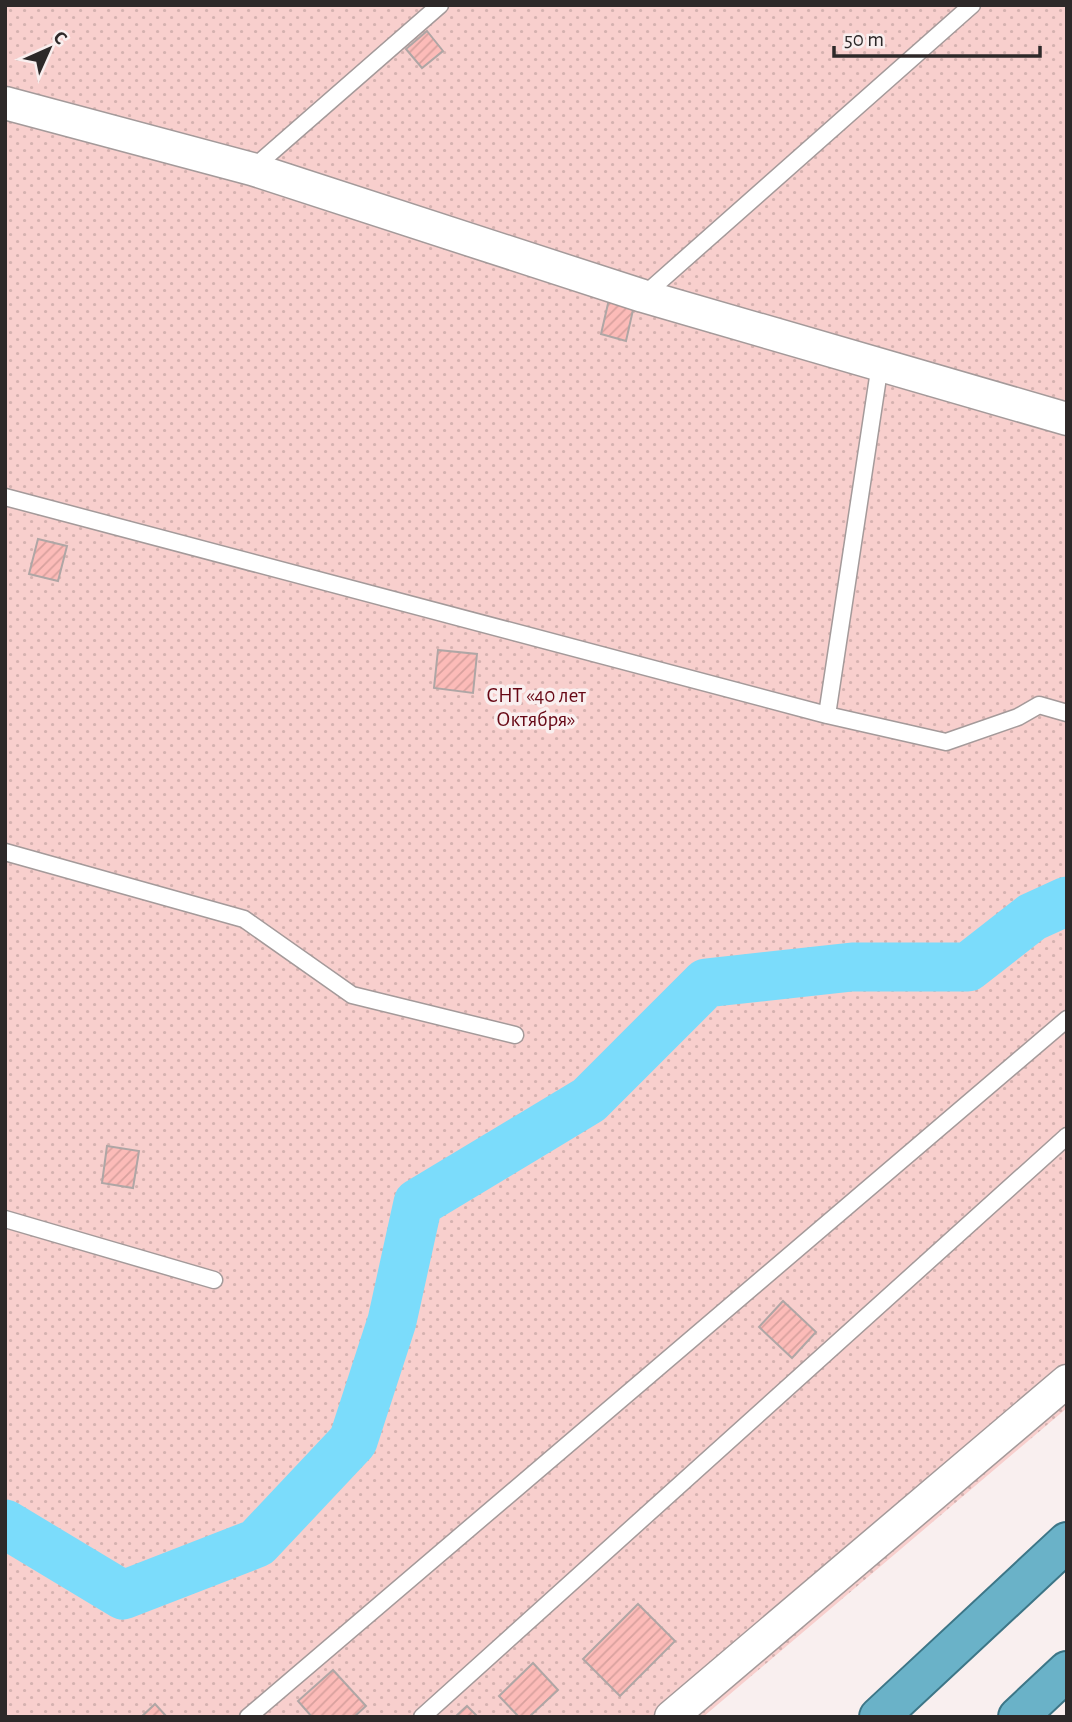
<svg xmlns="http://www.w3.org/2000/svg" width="1072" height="1722" viewBox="0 0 1072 1722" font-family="'Alegreya Sans',sans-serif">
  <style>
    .grass { fill: url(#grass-dots) }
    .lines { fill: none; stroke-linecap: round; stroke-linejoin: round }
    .river { stroke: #7bdcfb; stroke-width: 49 }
    .building { fill: url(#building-hatch); stroke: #afa6a5; stroke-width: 2 }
    .service-casing { stroke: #a49a9a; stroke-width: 19 }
    .minor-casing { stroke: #a49a9a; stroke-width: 35 }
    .trunk-casing { stroke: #3d7687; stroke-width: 42 }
    .service { stroke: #fff; stroke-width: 16 }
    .minor { stroke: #fff; stroke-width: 32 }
    .trunk { stroke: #6ab2c8; stroke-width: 38 }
    .labels { text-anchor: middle; stroke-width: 7; stroke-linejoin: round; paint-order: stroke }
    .park-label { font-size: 21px; fill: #670815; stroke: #f9efef }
  </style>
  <defs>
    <pattern id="grass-dots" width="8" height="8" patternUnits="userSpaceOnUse" patternTransform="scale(1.75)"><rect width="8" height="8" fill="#f8cfcd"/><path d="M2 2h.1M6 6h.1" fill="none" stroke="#d5b2b0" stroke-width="1.8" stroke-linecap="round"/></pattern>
    <pattern id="building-hatch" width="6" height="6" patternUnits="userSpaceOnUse" patternTransform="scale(1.75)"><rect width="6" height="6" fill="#fcbbb8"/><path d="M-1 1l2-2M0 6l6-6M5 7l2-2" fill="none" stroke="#d8a19e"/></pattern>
  </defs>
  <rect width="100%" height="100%" fill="#f9efef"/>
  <path class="grass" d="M5 5H1067V1408L703 1717H5Z"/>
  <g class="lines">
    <path class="river" d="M5 1524 123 1595 257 1543 353 1441 392 1321 418 1203 589 1100 706 983 852 967H968L1032 917 1067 901"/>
  </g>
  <path class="building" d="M427 31 443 51 422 68 406 49Z
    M610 295 635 301 626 341 601 334Z
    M38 539 67 546 58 581 29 574Z
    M438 650 477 654 473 693 434 688Z
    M107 1146 139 1151 133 1188 102 1183Z
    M783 1301 816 1332 792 1358 759 1327Z
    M638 1604 675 1641 620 1696 583 1659Z
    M533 1663 558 1690 529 1717H519L499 1696Z
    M333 1670 366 1706 354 1717H312L298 1701Z
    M155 1704 167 1717H141Z
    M467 1706 478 1717H455Z"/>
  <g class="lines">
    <g class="service-casing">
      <path id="service" d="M252 169 440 5
        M643 296 972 5
        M5 497 827 715 946 742 1018 717 1039 705 1067 713
        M827 715 880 364
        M5 852 244 919 352 995 515 1035
        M5 1219 214 1280
        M248 1717 1067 1019
        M422 1717 1067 1136"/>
    </g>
    <g class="minor-casing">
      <path id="minor" d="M5 103 252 169 643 296 1067 419
        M671 1717 1067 1381"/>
    </g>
    <g class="trunk-casing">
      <path id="trunk" d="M879 1717 1067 1542
        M1018 1717 1067 1671"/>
    </g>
    <use href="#service" class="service"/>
    <use href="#minor" class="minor"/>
    <use href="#trunk" class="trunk"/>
  </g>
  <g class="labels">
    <g class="park-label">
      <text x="536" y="702">СНТ «40 лет<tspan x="536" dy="24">Октября»</tspan></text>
    </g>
  </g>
  <rect width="1072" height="1722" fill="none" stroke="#2d2929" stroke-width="14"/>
  <g transform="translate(49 49) rotate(45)" stroke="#f9efef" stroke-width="5" paint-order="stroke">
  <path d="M0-5L12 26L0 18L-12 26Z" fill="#2d2929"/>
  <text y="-10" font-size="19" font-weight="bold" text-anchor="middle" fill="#2d2929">С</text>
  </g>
  <path d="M834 46v10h206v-10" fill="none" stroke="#2d2929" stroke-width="3.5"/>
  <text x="844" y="46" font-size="21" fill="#2d2929" stroke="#f9efef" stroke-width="5" paint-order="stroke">50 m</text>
</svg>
